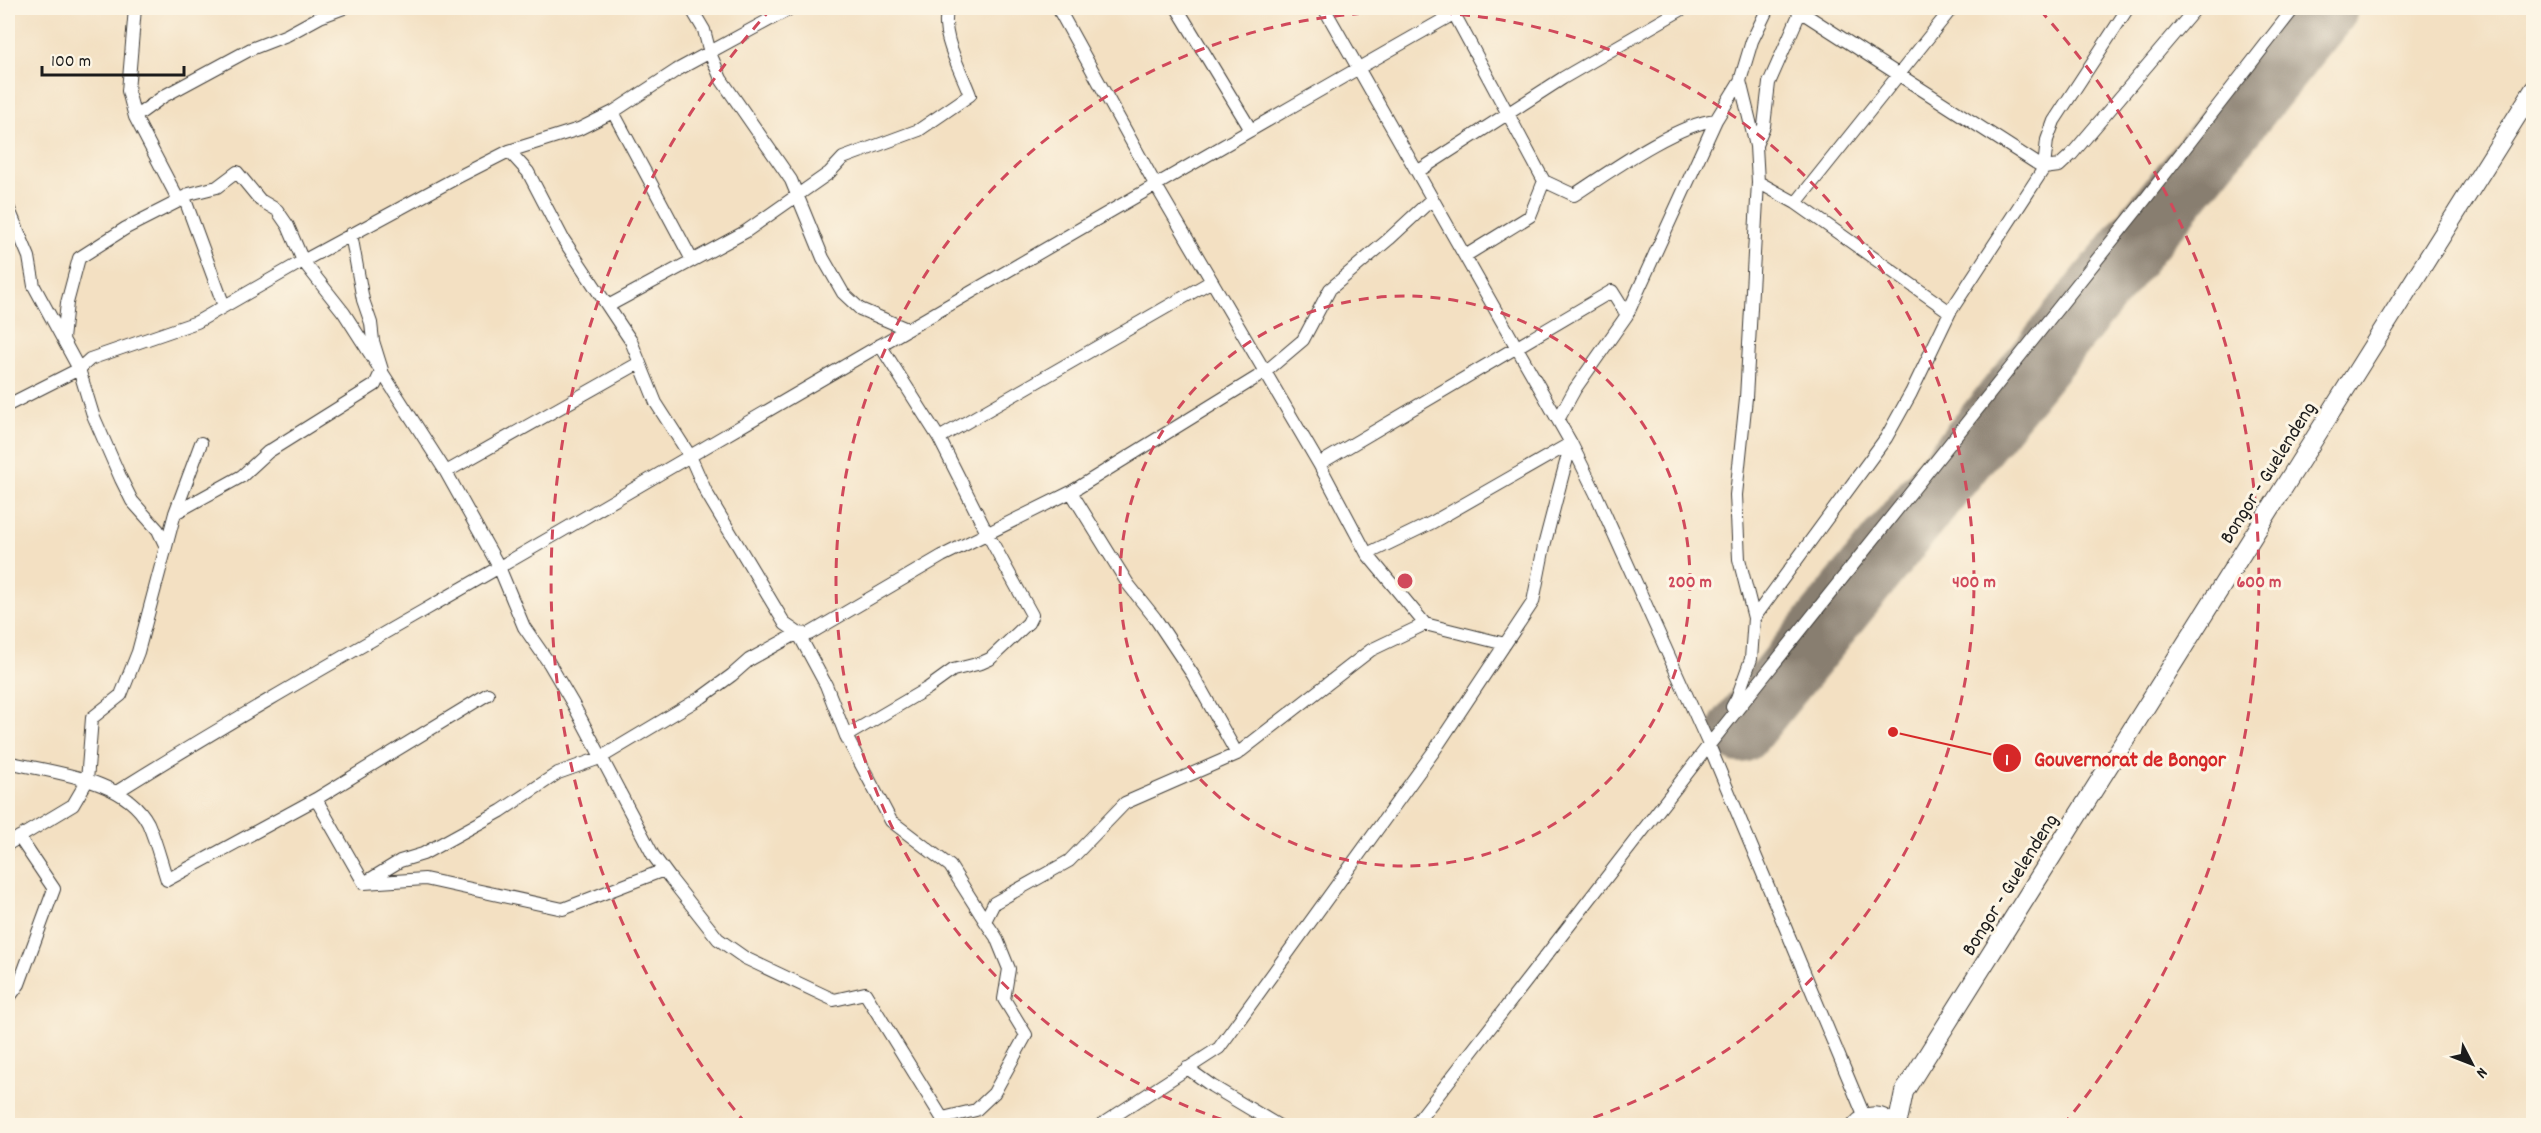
<svg xmlns="http://www.w3.org/2000/svg" width="2541" height="1133" viewBox="0 0 2541 1133" font-family="Dekko,sans-serif">
  <style>
    .lines { fill: none; stroke-linecap: round; stroke-linejoin: round }
    .runway { stroke: #887e6f; stroke-width: 64 }
    .minor-casing { stroke: #3c3935; stroke-width: 14 }
    .highway-casing { stroke: #3c3935; stroke-width: 20 }
    .minor { stroke: #fff; stroke-width: 12 }
    .highway { stroke: #fff; stroke-width: 18 }
    .ring { fill: none; stroke: #d1495b; stroke-width: 3; stroke-dasharray: 10 8 }
    .labels { text-anchor: middle; stroke-width: 6; stroke-linejoin: round; paint-order: stroke }
    .street-label { font-size: 21px; fill: #1c1c1c; stroke: #fcf5e5 }
    .centre { fill: #d1495b; stroke: #fcf5e5; stroke-width: 3 }
    .ring-label { font-size: 18px; text-anchor: middle; font-weight: bold; fill: #d1495b; stroke: #fcf5e5; stroke-width: 6; stroke-linejoin: round; paint-order: stroke }
    .leader { fill: none; stroke: #d62828; stroke-width: 2 }
    .callout-dot { fill: #d62828; stroke: #fcf5e5; stroke-width: 2 }
    .mark-label { font-size: 18px; text-anchor: middle; font-weight: bold; fill: #fff }
    .callout-label { font-size: 22px; text-anchor: middle; font-weight: bold; fill: #d62828; stroke: #fcf5e5; stroke-width: 6; stroke-linejoin: round; paint-order: stroke }
  </style>
  <rect width="100%" height="100%" fill="#fcf5e5"/>
  <filter id="ink" filterUnits="userSpaceOnUse"><feTurbulence type="fractalNoise" baseFrequency=".0167" numOctaves="2"/><feDisplacementMap in="SourceGraphic" scale="12" xChannelSelector="R" yChannelSelector="G"/><feConvolveMatrix kernelMatrix="1 2 1 2 8 2 1 2 1" color-interpolation-filters="sRGB"/></filter>
  <filter id="wash" filterUnits="userSpaceOnUse"><feTurbulence type="fractalNoise" baseFrequency=".008" numOctaves="4" result="noise"/><feDisplacementMap in="SourceGraphic" scale="24" xChannelSelector="R" yChannelSelector="G"/><feGaussianBlur stdDeviation="1.35" result="paint"/><feColorMatrix in="noise" values="0 0 0 0 0 0 0 0 0 0 0 0 0 0 0 0 0 1.4 0 .05"/><feComposite in="paint" operator="in"/></filter>
  <g filter="url(#wash)">
    <rect width="100%" height="100%" fill="#f3e0c2"/>
    <g class="lines">
      <path class="runway" d="M1740 731 2326 8"/>
    </g>
  </g>
  <g filter="url(#ink)">
    <g class="lines">
      <g class="minor-casing">
        <path id="minor" d="M691 8 704 30 710 53 721 79 791 180 823 258 843 293 860 309 907 329
          M1058 8 1155 184 1319 464 1367 554 1425 624 1505 644
          M1177 8 1251 130
          M1324 8 1571 443 1596 494 1709 745 1865 1118
          M1451 8 1544 181
          M1795 8 2044 168 2059 166 2072 154 2196 8
          M613 112 692 260
          M135 117 164 96 251 49 287 35 320 17 344 8
          M1756 145 1764 126 1769 83 1802 8
          M509 151 528 172 563 239 631 341 656 403 690 456 706 492 785 624 798 633 809 634 942 556 1071 492 1264 373 1303 340 1330 289 1389 239 1432 199
          M1417 172 1563 78 1684 8
          M1758 182 1796 203 1950 312
          M184 197 224 306
          M179 201 189 194 217 187 237 172 260 200 277 210 288 226 303 261 344 313 446 472 499 567 524 627 549 663 573 704 653 855 670 878 718 939 745 958 834 1000 865 993 947 1126
          M1796 203 1952 8
          M8 207 29 257 34 286 79 369 93 415 121 479 132 501 158 530 166 547
          M1465 256 1530 216 1544 181 1574 195C1609 172 1676 124 1716 120
          M608 306 745 232 829 173 843 158 919 130 970 95C961 70 939 34 948 8
          M63 339 67 303 79 258 126 228 179 201 135 117 128 91 135 8
          M8 405 79 369 90 359 197 322 303 261 458 177 509 151 579 129 613 112 677 70 791 8
          M1558 420 1575 389 1627 315 1716 120 1740 81 1752 41 1768 8
          M939 438 1212 281
          M1319 464 1612 291 1627 315
          M446 472 639 363
          M1071 492 1128 584 1155 618 1193 675 1237 754
          M175 513 242 476 268 452 375 385 382 370 373 341 371 323 363 300 351 234
          M1367 554 1433 522 1571 443
          M1754 618 1886 438 1911 393 1950 312 2044 168 2047 140 2054 121 2128 8
          M1732 707 1737 698 1751 659 1754 618 1739 559 1736 495 1746 398 1758 182 1756 146 1740 81
          M846 736 928 688 953 670 981 663 990 659 1028 623 1032 615 987 533 939 438 880 345
          M8 762C52 773 125 778 148 823 156 841 161 862 167 880L316 799 488 694
          M118 791C271 695 429 609 584 518 877 347 1170 175 1464 8
          M316 799 364 883 425 879 563 909 664 870
          M8 844 73 805 87 781 92 718 121 695 138 652 175 513 201 443
          M364 883 400 861 423 854 501 811 558 773 600 758 702 697 732 675 749 660 798 633 826 685 846 736 891 821 950 866 985 921
          M8 999 19 984 54 889 19 837
          M1187 1068 1212 1086 1279 1126
          M943 1118 976 1110 994 1093 1026 1035 1004 999 1009 969 996 937 985 921 994 903 1069 861 1125 803 1237 754 1371 650 1425 624
          M1099 1126 1219 1048 1434 751 1533 602 1544 546 1571 443
          M1414 1126 1709 745 2147 197 2294 8"/>
      </g>
      <g class="highway-casing">
        <path id="highway" d="M1856 1126C1867 1113 1882 1113 1893 1126
          M1897 1126 1904 1092 2534 89"/>
      </g>
      <use href="#minor" class="minor"/>
      <use href="#highway" class="highway"/>
    </g>
  </g>
  <g class="ring">
    <circle cx="1405" cy="581" r="285"/>
    <path d="M1239 1125A569 569 0 1 1 1571 1125"/>
    <path d="M746 1124A854 854 0 0 1 770 10M2040 10A854 854 0 0 1 2064 1124"/>
  </g>
  <g class="labels">
    <g class="street-label">
      <text transform="translate(2267 472) rotate(-58)" y="7">Bongor - Guelendeng</text>
      <text transform="translate(2009 884) rotate(-58)" y="7">Bongor - Guelendeng</text>
    </g>
  </g>
  <circle cx="1405" cy="581" r="9" class="centre"/>
  <g class="ring-label">
    <text x="1690" y="587">200 m</text>
    <text x="1974" y="587">400 m</text>
    <text x="2259" y="587">600 m</text>
  </g>
  <path class="leader" d="M1893 732L2007 758"/>
  <g class="callout-dot">
    <circle cx="1893" cy="732" r="6"/>
    <circle cx="2007" cy="758" r="15"/>
  </g>
  <g class="mark-label">
    <text x="2007" y="765">1</text>
  </g>
  <g class="callout-label">
    <text x="2130" y="766">Gouvernorat de Bongor</text>
  </g>
  <rect width="2541" height="1133" fill="none" stroke="#fcf5e5" stroke-width="30"/>
  <g transform="translate(2472 1064) rotate(132)" stroke="#fcf5e5" stroke-width="4.5" paint-order="stroke">
  <path d="M0-4.5L10 22L0 15L-10 22Z" fill="#1c1c1c"/>
  <text y="-9" font-size="16" font-weight="bold" text-anchor="middle" fill="#1c1c1c">N</text>
  </g>
  <path d="M42 66v9h142v-9" fill="none" stroke="#1c1c1c" stroke-width="3"/>
  <text x="51" y="66" font-size="18" fill="#1c1c1c" stroke="#fcf5e5" stroke-width="4.5" paint-order="stroke">100 m</text>
</svg>
